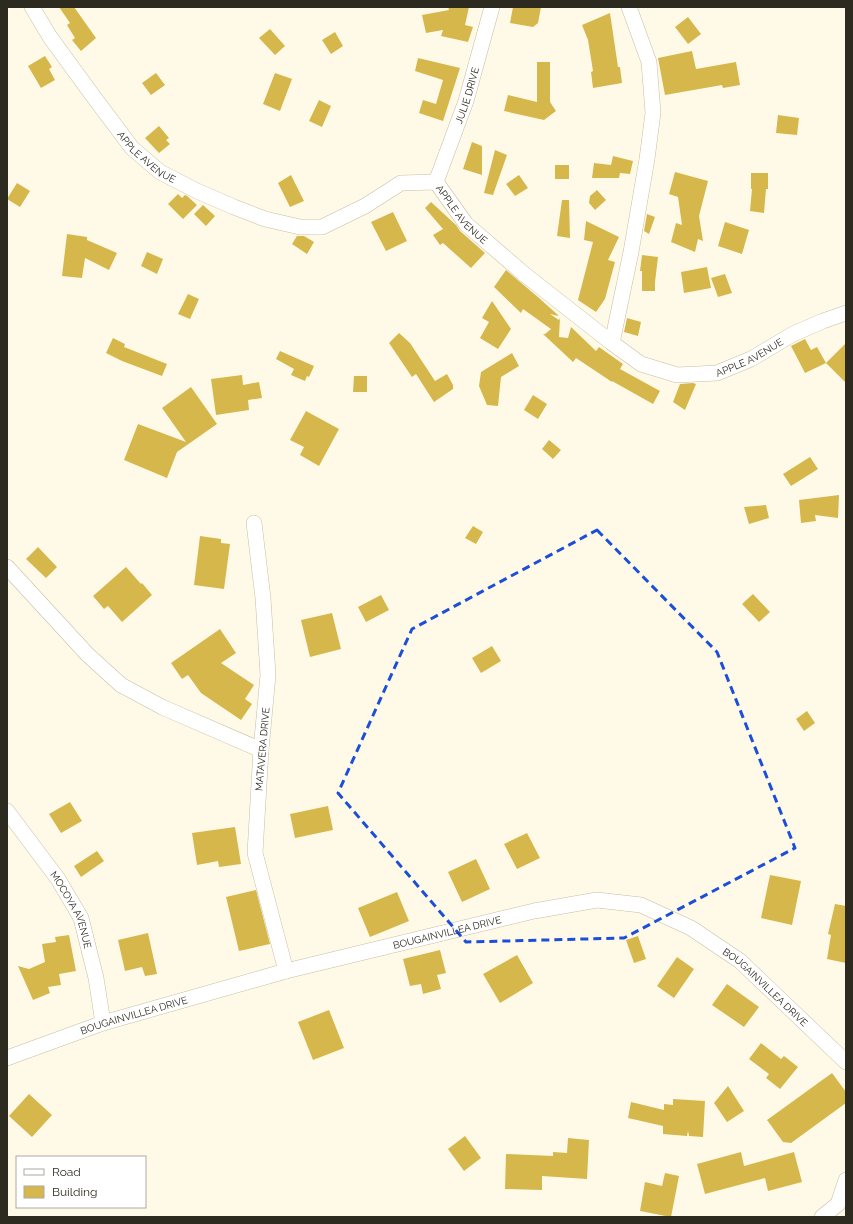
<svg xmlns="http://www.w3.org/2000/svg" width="853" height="1224" viewBox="0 0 853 1224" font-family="Raleway,sans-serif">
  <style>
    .building { fill: #d6b74b }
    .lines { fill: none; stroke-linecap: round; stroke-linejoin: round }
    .minor-casing { stroke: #c7bea2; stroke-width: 16 }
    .minor { stroke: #fff; stroke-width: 15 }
    .marked { fill: none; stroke: #1d4ed8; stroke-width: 3; stroke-dasharray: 8 5; stroke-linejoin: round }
    .labels { text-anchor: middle; stroke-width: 3.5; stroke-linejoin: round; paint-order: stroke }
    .street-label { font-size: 10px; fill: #2d2a1f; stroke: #fff }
  </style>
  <rect width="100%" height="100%" fill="#fffae8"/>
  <path class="building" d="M59 7H74L96 38 81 51 72 40 75 38 67 25 70 23Z
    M448 7H469L465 25 473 27 468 42 441 36 443 30 426 33 422 15 449 10Z
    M513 7H541L538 23 533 27 510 23Z
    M610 13 618 67H620L622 83 593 88 591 72 593 71 588 40 582 25Z
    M688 17 701 34 688 44 675 27Z
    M270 29 285 46 275 55 259 38Z
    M335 32 343 46 331 54 322 40Z
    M692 51 696 69 736 62 740 85 723 88 722 85 665 95 658 58Z
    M45 56 52 67 49 69 55 80 41 88 28 66Z
    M418 58 460 68 443 121 419 113 423 100 436 104 443 80 415 71Z
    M537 62H550V102L556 111 544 120 504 111 508 95 537 102Z
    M156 73 165 85 151 95 142 83Z
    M275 73 292 79 280 111 263 104Z
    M319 100 331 106 322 127 309 121Z
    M778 115 799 118 797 135 776 133Z
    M159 126 169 138 166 140 170 144 159 153 145 138Z
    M472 142 482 146V175L463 169Z
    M495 150 507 155 493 195 484 193Z
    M613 156 633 161 630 174 620 173 619 178H592L594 163 611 165Z
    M555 165H569V179H555Z
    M675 172 708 181 699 216 703 241 698 239 695 252 671 242 676 223 682 225 678 197 669 194Z
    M751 173H768V189H766L764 213 750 211 752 189H751Z
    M291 175 304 201 290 207 278 183Z
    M519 175 528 188 515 196 506 184Z
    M17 183 30 191 20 207 7 199Z
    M597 190 606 200 595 210 589 203 590 196Z
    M178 194 182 198 185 195 187 196 197 205 183 219 168 204Z
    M562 200H569L570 238 557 236Z
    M431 202 456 225 460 231 485 253 471 268 443 243 440 245 433 235 443 229 425 208Z
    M203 205 215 216 206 226 194 214Z
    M393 212 407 241 386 251 371 222Z
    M647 214 655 217 649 234 644 231Z
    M586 221 619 237 608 260 615 262 605 299 596 312 578 300 593 242 584 240Z
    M725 222 749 230 742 254 718 246Z
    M67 234 87 237V240L117 253 109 270 85 258 82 278 62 276Z
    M297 236H304L314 242 307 254 292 244Z
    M147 252 163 259 157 274 141 266Z
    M642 255 658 257 655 282V291H642V271H640Z
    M707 267 711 288 684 293 681 272Z
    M506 270 539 298 559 316 550 314 559 320 560 318 559 337 568 338 571 327 596 351 599 347 623 364 620 369 660 391 653 404 612 381V382L576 358 573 362 543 334H545L551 329 523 309 521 313 494 287Z
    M725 274 732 293 718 297 711 278Z
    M188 294 199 299 190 319 178 314Z
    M492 301 511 329 498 349 480 338 489 322 482 318Z
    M627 318 641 322 638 336 624 332Z
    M399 333 410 343 435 381 447 374 453 385V389L434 402 416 374 412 377 389 343Z
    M113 338 125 344 124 347 167 364 162 376 122 361 106 353Z
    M805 339 811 350 817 347 826 363 805 373 791 346Z
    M846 343V383L826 363Z
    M280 351 314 366 309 377 307 376 305 381 291 375 294 369 276 359Z
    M512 353 519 366 501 377 498 406 487 405 479 386 481 372Z
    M242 375 243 385 259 382 262 398 248 400 249 410 216 415 211 379Z
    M354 376H367V392H353Z
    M693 383 696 384 685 410 673 402 680 384Z
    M191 387 217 424 177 452 167 478 124 460 138 424 186 442 162 408Z
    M533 395 547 404 538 419 524 410Z
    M306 411 339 429 319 466 300 455 304 447 290 440Z
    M549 440 561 450 553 459 542 449Z
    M810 457 818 469 791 486 783 474Z
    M839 495 838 518 815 515 816 521 801 523 799 500Z
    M766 505 769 518 749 524 744 507Z
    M473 526 483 532 476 544 465 538Z
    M200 536 221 539V543L230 544 224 589 194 585Z
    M38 547 57 567 46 578 26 559Z
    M126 567 141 584 142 583 152 595 122 622 108 606 104 609 93 596Z
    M753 594 770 612 759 622 742 604Z
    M381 595 389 610 366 622 358 607Z
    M332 613 341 649 310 657 301 620Z
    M220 629 236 653 221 663 254 685 245 699 252 704 241 720 201 693 188 675 182 679 171 663Z
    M492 646 501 661 481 673 472 658Z
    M807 711 815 723 804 731 796 719Z
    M70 802 82 821 61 833 49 814Z
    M328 806 333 830 295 838 290 814Z
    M235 827 241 864 219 867 218 861 197 865 192 833Z
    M527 833 540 858 517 869 504 844Z
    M97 851 104 861 81 877 74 866Z
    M476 859 490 889 462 902 448 872Z
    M770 875 801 881 792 925 761 918Z
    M256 890 270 944 239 951 226 897Z
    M397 892 409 921 370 937 358 908Z
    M835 904 846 906V963L827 959 831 935 828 934Z
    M148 933 157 974 145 976 142 967 125 971 118 940Z
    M69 935 76 971 59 974 61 985 48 987 50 993 33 1000 18 966 29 969 45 962 42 944 56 942 55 937Z
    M638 936 646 959 634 963 626 940Z
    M440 950 446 973 437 975 441 989 423 994 421 984 410 986 403 959Z
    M517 955 533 983 500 1003 483 974Z
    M677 957 694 969 674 998 657 986Z
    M727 984 759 1007 744 1027 712 1005Z
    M329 1010 344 1048 313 1060 298 1022Z
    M761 1043 781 1059 784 1056 798 1067 780 1089 766 1078 769 1074 749 1059Z
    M832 1073 846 1092V1103L791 1143 783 1142 767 1120Z
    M728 1086 744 1111 727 1122 714 1103Z
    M29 1094 52 1115 32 1137 9 1116Z
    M673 1099 705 1101 703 1137 689 1136 688 1131 687 1136 663 1134V1126L628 1118 631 1102 664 1110V1104L673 1105Z
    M465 1136 481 1158 464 1171 448 1149Z
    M568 1138 589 1140 587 1179 542 1176V1190L505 1189 506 1154 553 1156V1152L567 1153Z
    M741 1152 744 1166 794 1152 802 1182 768 1191 765 1178 705 1194 697 1164Z
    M665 1173 679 1176 671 1217 640 1211 645 1182 662 1186Z"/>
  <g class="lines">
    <g class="minor-casing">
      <g id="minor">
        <path id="s1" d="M32 7 50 37 93 96 132 148 160 172 197 191 234 207 265 219 300 227H322L365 206 401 183 436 182 466 224 524 274 612 343 641 364 677 375 717 373 751 359 793 334 823 321 846 313"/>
        <path id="s2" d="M436 182 466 101 492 7"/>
        <path d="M612 343 631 252 647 159 653 113 649 62 629 7"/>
        <path d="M254 523 263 598 268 675 261 750 255 853 286 971"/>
        <path d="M7 567 87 654 121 685 162 707 261 750"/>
        <path id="s3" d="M7 811 58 879 81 918 96 978 103 1023"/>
        <path id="s4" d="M7 1058 103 1023 286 971 534 911 597 900 641 905 691 928 740 961 846 1062"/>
        <path d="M822 1217 838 1204 846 1180"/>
      </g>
    </g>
    <use href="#minor" class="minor"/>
  </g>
  <path class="marked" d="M597 530 717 652 795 848 624 938 466 942 338 793 412 629Z"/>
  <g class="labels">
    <g class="street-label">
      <text dy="4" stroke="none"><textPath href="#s2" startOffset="92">JULIE DRIVE</textPath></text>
      <text dy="4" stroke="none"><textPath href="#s1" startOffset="190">APPLE AVENUE</textPath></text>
      <text dy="4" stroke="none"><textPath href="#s1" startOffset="550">APPLE AVENUE</textPath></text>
      <text dy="4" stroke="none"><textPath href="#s1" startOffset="898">APPLE AVENUE</textPath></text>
      <text transform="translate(262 749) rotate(-85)" y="4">MATAVERA DRIVE</text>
      <text dy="4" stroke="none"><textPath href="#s3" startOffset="119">MOCOYA AVENUE</textPath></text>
      <text dy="4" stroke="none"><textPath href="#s4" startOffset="458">BOUGAINVILLEA DRIVE</textPath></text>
      <text dy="4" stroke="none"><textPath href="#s4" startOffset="806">BOUGAINVILLEA DRIVE</textPath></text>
      <text dy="4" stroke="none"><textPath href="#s4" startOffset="134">BOUGAINVILLEA DRIVE</textPath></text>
    </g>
  </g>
  <rect width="853" height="1224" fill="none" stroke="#2d2a1f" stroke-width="16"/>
  <rect x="16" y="1156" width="130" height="52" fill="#ffffff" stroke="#abaaa5"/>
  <rect x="24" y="1169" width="20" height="6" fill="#ffffff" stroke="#abaaa5"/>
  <text x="52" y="1176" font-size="12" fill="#2d2a1f">Road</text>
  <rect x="24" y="1186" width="20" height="12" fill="#d6b74b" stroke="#abaaa5"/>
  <text x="52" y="1196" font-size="12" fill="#2d2a1f">Building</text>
</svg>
